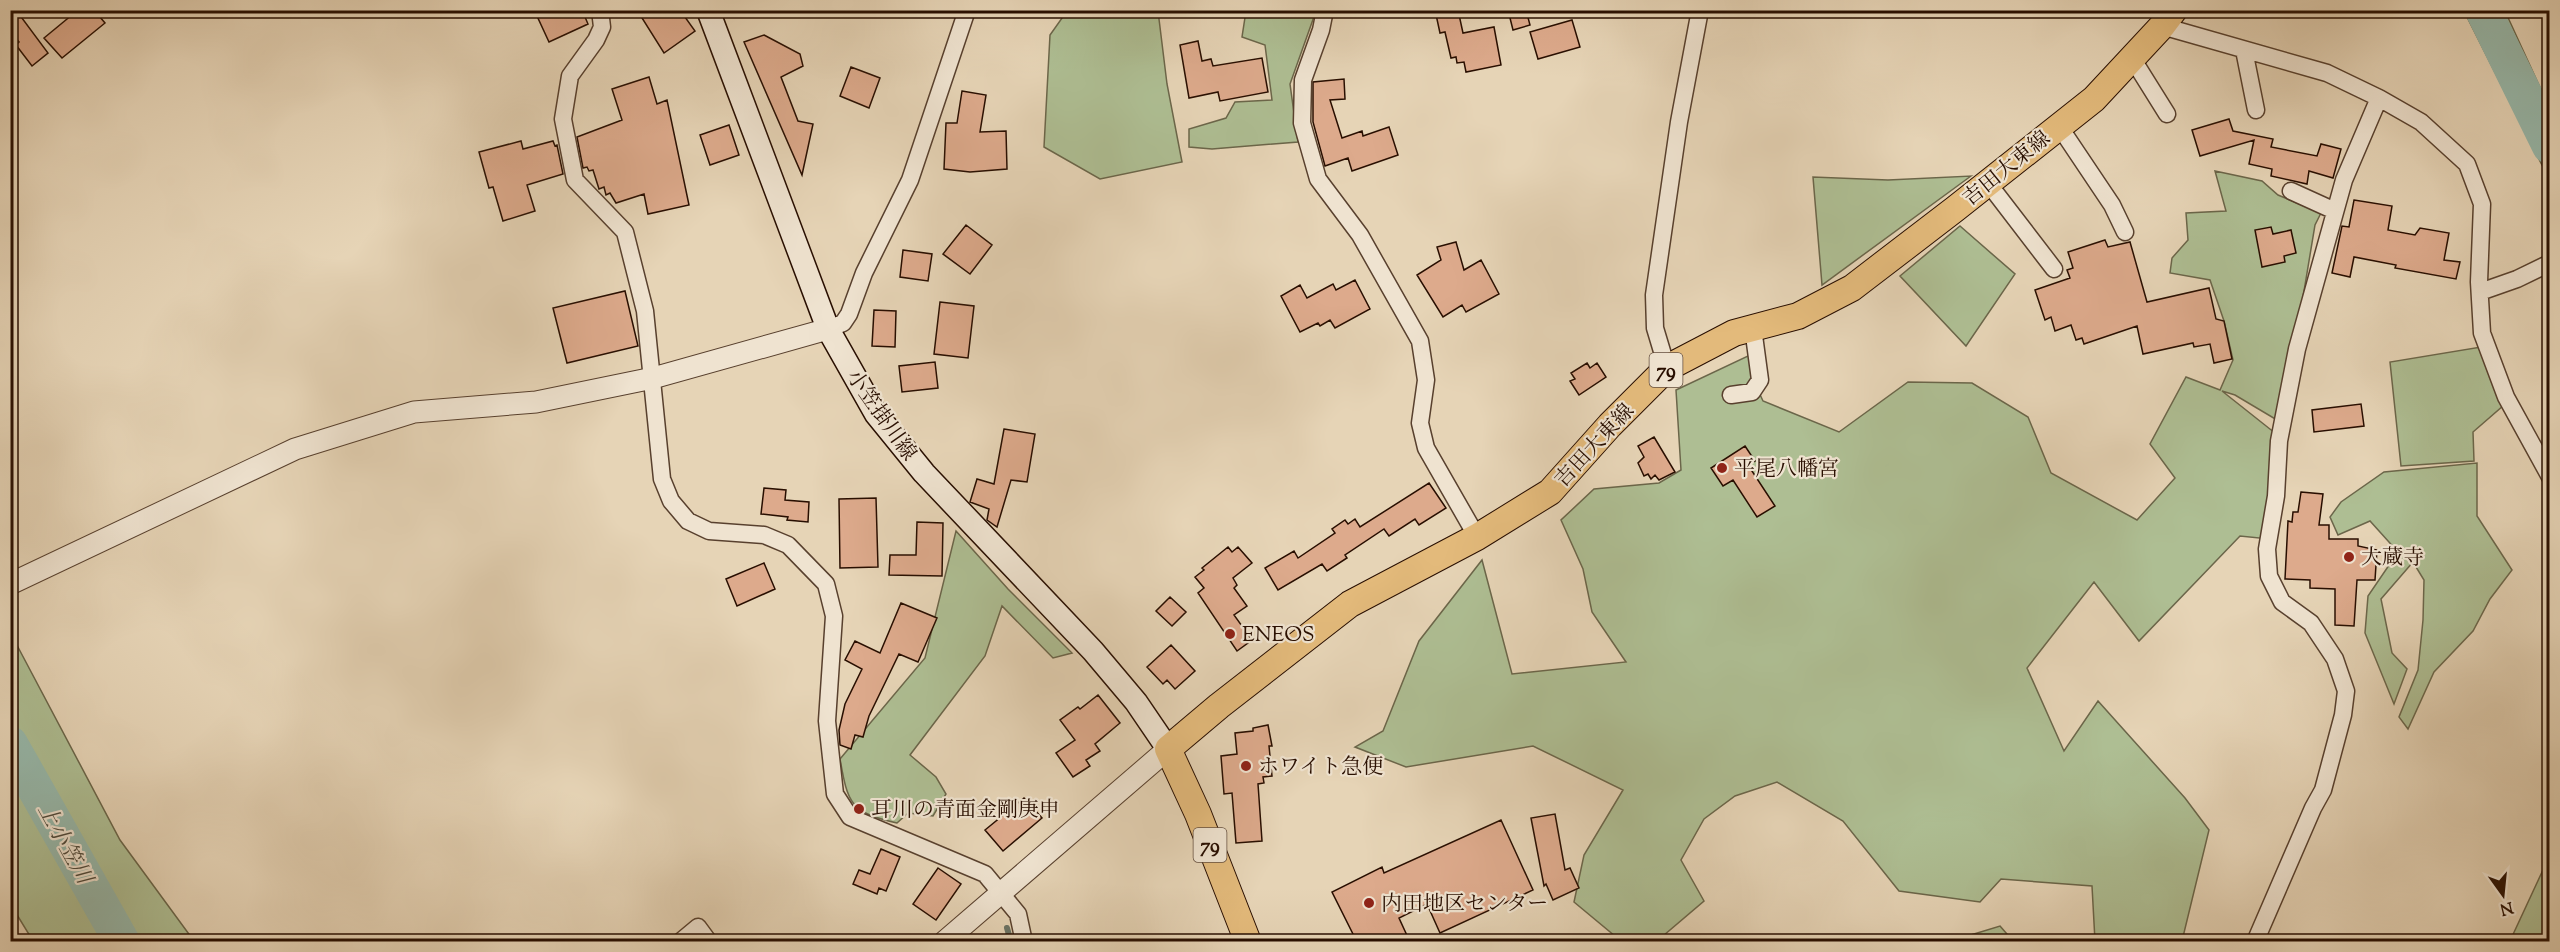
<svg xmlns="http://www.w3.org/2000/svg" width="2560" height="952" viewBox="0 0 2560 952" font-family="'Sorts Mill Goudy','Noto Serif JP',serif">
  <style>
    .green { fill: #aebe93; stroke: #6b664a; stroke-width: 1.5 }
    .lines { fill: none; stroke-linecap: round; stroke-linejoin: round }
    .stream { stroke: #6b7466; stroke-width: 6 }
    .river { stroke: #97b8aa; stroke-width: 36 }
    .building { fill: #ddaa8c; stroke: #280e00; stroke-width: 1.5 }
    .minor-casing { stroke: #58402e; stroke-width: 19 }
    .tertiary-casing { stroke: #58402e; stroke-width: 23 }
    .secondary-casing { stroke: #280e00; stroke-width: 25 }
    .primary-casing { stroke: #280e00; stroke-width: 28 }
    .minor { stroke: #efe3d0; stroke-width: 16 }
    .tertiary { stroke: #efe3d0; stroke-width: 21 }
    .secondary { stroke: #efe3d0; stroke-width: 22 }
    .primary { stroke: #e3ba7b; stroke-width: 26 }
    .poi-dot { fill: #8f2418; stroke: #efe3d0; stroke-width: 2 }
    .labels { text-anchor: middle; stroke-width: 4.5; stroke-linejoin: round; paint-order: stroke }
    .shield { fill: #efe3d0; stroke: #644e3e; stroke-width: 1.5 }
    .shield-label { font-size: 20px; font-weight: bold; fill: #280e00 }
    .street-label { font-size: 21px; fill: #280e00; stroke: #efe3d0 }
    .poi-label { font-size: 21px; fill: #280e00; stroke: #efe3d0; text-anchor: start }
    .water-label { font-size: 22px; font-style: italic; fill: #4f4a3c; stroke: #efe3d0 }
  </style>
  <rect width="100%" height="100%" fill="#e6d4b6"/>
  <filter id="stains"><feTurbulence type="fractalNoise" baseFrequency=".00333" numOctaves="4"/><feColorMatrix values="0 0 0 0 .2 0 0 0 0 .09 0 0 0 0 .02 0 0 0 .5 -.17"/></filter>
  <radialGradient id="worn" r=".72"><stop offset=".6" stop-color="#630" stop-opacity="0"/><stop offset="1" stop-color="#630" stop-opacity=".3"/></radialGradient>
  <path class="green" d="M1067 11H1158L1167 84 1182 162 1100 179 1044 147 1050 35Z
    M1246 11H1316L1290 84 1298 142 1212 149 1189 147V129L1226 118 1235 102 1272 100 1265 45 1242 37Z
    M2464 11H2505L2549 107V179Z
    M2215 171 2262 181 2278 195 2321 213 2315 225 2282 423 2235 395 2222 391 2280 437 2269 539 2240 536 2139 641 2094 582 2027 668 2064 751 2098 701 2185 798 2209 830 2182 941H2095L2092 886 2001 879 1980 902 1899 891 1843 821 1777 782 1735 796 1704 819 1681 860 1704 901 1657 941H1621L1574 902 1584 855 1623 790 1533 746 1406 767 1355 747 1383 731 1419 641 1482 560 1512 674 1626 662 1592 612 1583 569 1561 520 1594 489 1659 483 1681 470 1676 390 1750 355 1757 388 1763 401 1839 432 1908 382 1972 383 2028 417 2051 473 2137 520 2175 478 2150 444 2186 377 2220 390 2233 360 2224 321 2210 280 2170 273 2172 258 2188 240 2186 213 2226 211Z
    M1971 176 1822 285 1813 177 1888 180Z
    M1960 226 2015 274 1966 346 1900 276Z
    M2481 347 2504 405 2473 432 2474 461 2401 466 2390 362Z
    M2477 463V516L2512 570 2490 599 2473 631 2434 672 2408 729 2399 717 2418 670 2423 620 2424 580 2413 562 2381 599 2392 653 2407 669 2394 704 2365 633 2368 596 2398 552 2370 521 2338 535 2330 517 2341 502 2384 472Z
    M956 531 1008 589 1072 653 1053 658 1002 606 985 656 910 755 936 777 946 794 933 816 908 813 897 823C850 812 848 804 840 759L925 658Z
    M10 632 120 840 194 941H33L11 905Z
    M2549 857V941H2510Z
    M2000 926 2013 941H1959L1961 938Z"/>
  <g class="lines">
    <path class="stream" d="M1007 928 1011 942"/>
    <path class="river" d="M2483 10 2550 146
      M10 744 122 942"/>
  </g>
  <path class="building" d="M10 10H16L48 53 32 66 16 45 19 42 10 31Z
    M78 10H94L105 23 62 58 44 38Z
    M548 10H582L588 24 549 42 537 16Z
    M637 10H680L695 31 664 53Z
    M1435 10H1458L1463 33 1494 27 1501 65 1466 72 1464 62 1457 63 1456 57 1451 58 1445 32 1440 33Z
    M1508 10H1526L1530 25 1513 30Z
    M1572 20 1580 47 1538 59 1530 32Z
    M764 35 800 54 803 66 781 77 798 121 813 124 802 175 744 42Z
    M1198 41 1202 61 1211 59 1213 66 1262 58 1268 92 1220 101 1218 92 1189 98 1180 45Z
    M851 67 880 78 869 108 840 96Z
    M649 77 657 104 667 100 689 205 648 214 644 194 616 203 610 193 606 195 604 187 599 189 593 170 589 171 587 167 583 168 577 137 622 120 612 89Z
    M1344 79 1345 99 1330 100 1342 138 1362 131 1363 136 1389 127 1398 155 1352 171 1348 158 1325 166 1313 122V82Z
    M962 91 986 95 980 132 1006 131 1007 169 970 172 944 169 946 123H957Z
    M2229 119 2233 131 2273 139 2271 147 2317 156 2321 144 2341 149 2333 178 2309 171 2307 184 2271 176 2272 169 2249 164 2254 140 2200 156 2192 130Z
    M729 125 739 155 710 165 700 135Z
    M521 141 523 149 553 141 555 146 557 145 563 174 527 185 535 211 503 221 493 187 489 188 479 152Z
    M2354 200 2392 206 2388 230 2415 235 2420 228 2449 233 2444 260 2460 262 2456 279 2395 268 2396 265 2354 257 2350 277 2332 273 2342 226 2349 227Z
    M966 225 992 245 970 274 943 254Z
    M2271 227 2273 234 2291 230 2296 253 2284 256 2285 262 2262 267 2255 230Z
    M2105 240 2108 247 2130 242 2147 302 2209 288 2216 319 2224 321 2232 359 2214 363 2210 344 2194 347 2193 343 2143 354 2137 326 2084 344 2082 338 2076 340 2071 325 2055 331 2051 317 2045 320 2035 290 2070 278 2067 270 2073 268 2068 252Z
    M1456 242 1464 270 1481 260 1499 294 1466 312 1462 305 1443 317 1417 275 1441 260 1437 247Z
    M903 250 932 254 928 281 900 277Z
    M1355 280 1370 309 1335 328 1330 320 1320 326 1318 323 1300 332 1281 296 1300 285 1307 298 1333 284 1336 290Z
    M625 291 638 346 567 363 553 308Z
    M940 302 974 306 968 358 934 354Z
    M874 310 896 311 895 347 872 346Z
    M935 362 938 388 902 392 899 366Z
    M1587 363 1590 368 1597 363 1606 377 1579 395 1570 381 1575 379 1571 373Z
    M2361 404 2364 426 2314 432 2312 410Z
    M1004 429 1035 434 1027 482 1011 480 997 527 987 520 989 509 970 502 977 479 994 484Z
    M1654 437 1675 472 1659 480 1655 475 1651 479 1648 474 1644 476 1638 463 1644 457 1638 446Z
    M1745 446 1755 461 1748 465 1775 506 1757 517 1733 480 1723 486 1711 468Z
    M1429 483 1446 508 1419 525 1415 519 1389 536 1384 529 1345 555 1347 558 1327 571 1322 564 1278 590 1265 568 1294 551 1298 558 1335 533 1332 529 1345 520 1348 524 1355 519 1360 527Z
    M764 488 786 490 785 500 809 502 808 522 787 520 788 517 761 514Z
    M2301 492 2323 494 2319 525H2329V539H2358V546L2377 550 2375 580H2357L2354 626 2335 625V589L2310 588V580L2285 579 2288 521 2292 522 2293 512H2298Z
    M876 498 878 567 840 568 839 499Z
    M917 522 943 523 942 576 889 575 890 555H916Z
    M1228 547 1232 552 1238 547 1252 563 1233 578 1237 585 1234 588 1247 606 1234 615 1252 640 1237 651 1198 593 1204 588 1195 577 1204 570 1202 568Z
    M764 563 775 589 737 606 726 579Z
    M1170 597 1186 612 1172 626 1156 611Z
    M901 603 937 618 918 662 899 654 869 716 863 737 855 735 851 749 840 745 839 730 845 704 862 669 845 660 855 641 880 653Z
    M1171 645 1195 671 1175 689 1167 680 1163 684 1147 667Z
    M1098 695 1120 723 1095 744 1100 751 1086 760 1090 766 1073 777 1056 753 1075 740 1060 720 1078 707 1080 709Z
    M1268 725 1272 746H1269L1272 776 1263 777 1264 783 1258 784 1262 841 1236 843 1232 793 1224 794 1221 756 1237 754 1235 733 1253 731V728Z
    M1024 798 1042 818 1003 851 985 830Z
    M1555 814 1565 870 1570 868 1579 888 1553 900 1546 884 1544 886 1531 818Z
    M1501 820 1533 890 1440 933 1427 904 1399 918 1410 942H1357L1332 892 1382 867 1384 873Z
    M881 849 900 857 886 891 879 888 877 894 853 884 859 870 870 874Z
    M938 868 961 884 936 920 913 904Z"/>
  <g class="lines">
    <g class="minor-casing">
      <path id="minor" d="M600 10 602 27 596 40 570 76 563 119 575 180 625 232 645 311 662 479 671 501 688 521 709 531 764 535 788 545 826 584 834 616 827 721 835 794 850 817 985 874 1018 914 1024 942
        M1325 10 1321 30 1303 80 1302 123 1318 179 1360 235 1420 341 1426 380 1420 423 1426 448 1477 537
        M2162 26 2327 73 2379 98 2421 122 2467 164 2482 204 2479 282 2482 333 2506 397 2550 477
        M2244 50 2256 110
        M2132 58 2167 114
        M2059 126 2112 205 2125 232
        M1988 183 2054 269
        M2291 191 2335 211
        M2480 292 2517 279 2550 263
        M828 329 843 323 849 314 864 273 910 180 967 10
        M1667 368 1655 328 1654 295 1679 122 1700 10
        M1731 395 1752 392 1760 380 1753 328
        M680 942 698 927 709 942
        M2255 942 2313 808 2323 790 2343 715 2346 691 2335 659 2311 623 2282 602 2269 576 2267 549 2276 496 2279 441 2297 349 2344 180 2379 98"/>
    </g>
    <g class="tertiary-casing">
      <path id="tertiary" d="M10 584 295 449 414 412 536 402 653 378 828 329
        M944 942 1168 749"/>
    </g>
    <g class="secondary-casing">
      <path id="secondary" d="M708 10 828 329 876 414 924 473 1093 651 1136 702 1168 749"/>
    </g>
    <g class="primary-casing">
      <path id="primary" d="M1248 942 1198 814 1168 749 1219 706 1350 604 1477 537 1550 492 1610 425 1667 368 1734 333 1798 316 1852 288 1955 209 2094 99 2162 26 2174 10"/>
    </g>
    <use href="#minor" class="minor"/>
    <use href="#tertiary" class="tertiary"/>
    <use href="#secondary" class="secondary"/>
    <use href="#primary" class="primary"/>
  </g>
  <g class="poi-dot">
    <circle cx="1722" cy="468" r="6"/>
    <circle cx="2349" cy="557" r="6"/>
    <circle cx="1230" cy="634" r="6"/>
    <circle cx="1246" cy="766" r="6"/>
    <circle cx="859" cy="809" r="6"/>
    <circle cx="1369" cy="903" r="6"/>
  </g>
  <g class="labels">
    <g class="shield">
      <rect x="1649.5" y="353" width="33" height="34" rx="4.5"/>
      <rect x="1193.5" y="828" width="33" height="34" rx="4.5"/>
    </g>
    <g class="shield-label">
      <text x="1666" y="377">79</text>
      <text x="1210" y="852">79</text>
    </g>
    <g class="street-label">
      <text transform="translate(2006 168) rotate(-39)" y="7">吉田大東線</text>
      <text transform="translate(882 415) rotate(55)" y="7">小笠掛川線</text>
      <text transform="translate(1594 445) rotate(-47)" y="7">吉田大東線</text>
    </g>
    <g class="poi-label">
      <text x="1734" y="475">平尾八幡宮</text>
      <text x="2361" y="564">大蔵寺</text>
      <text x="1242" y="641">ENEOS</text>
      <text x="1258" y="773">ホワイト急便</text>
      <text x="871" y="816">耳川の青面金剛庚申</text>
      <text x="1381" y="910">内田地区センター</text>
    </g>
    <g class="water-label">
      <text transform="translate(66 843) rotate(61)" y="8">上小笠川</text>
    </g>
  </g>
  <rect width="2560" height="952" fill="none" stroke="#e6d4b6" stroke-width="36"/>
  <rect x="12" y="12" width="2536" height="928" fill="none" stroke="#280e00" stroke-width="3"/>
  <rect x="18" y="18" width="2524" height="916" fill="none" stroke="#280e00" stroke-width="1.5"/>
  <g transform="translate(2503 895) rotate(165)" stroke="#efe3d0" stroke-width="4.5" paint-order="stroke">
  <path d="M0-4.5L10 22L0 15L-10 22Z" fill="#280e00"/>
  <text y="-9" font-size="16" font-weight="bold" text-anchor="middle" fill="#280e00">N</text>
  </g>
  <rect width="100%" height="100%" filter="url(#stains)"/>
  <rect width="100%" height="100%" fill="url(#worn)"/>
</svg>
